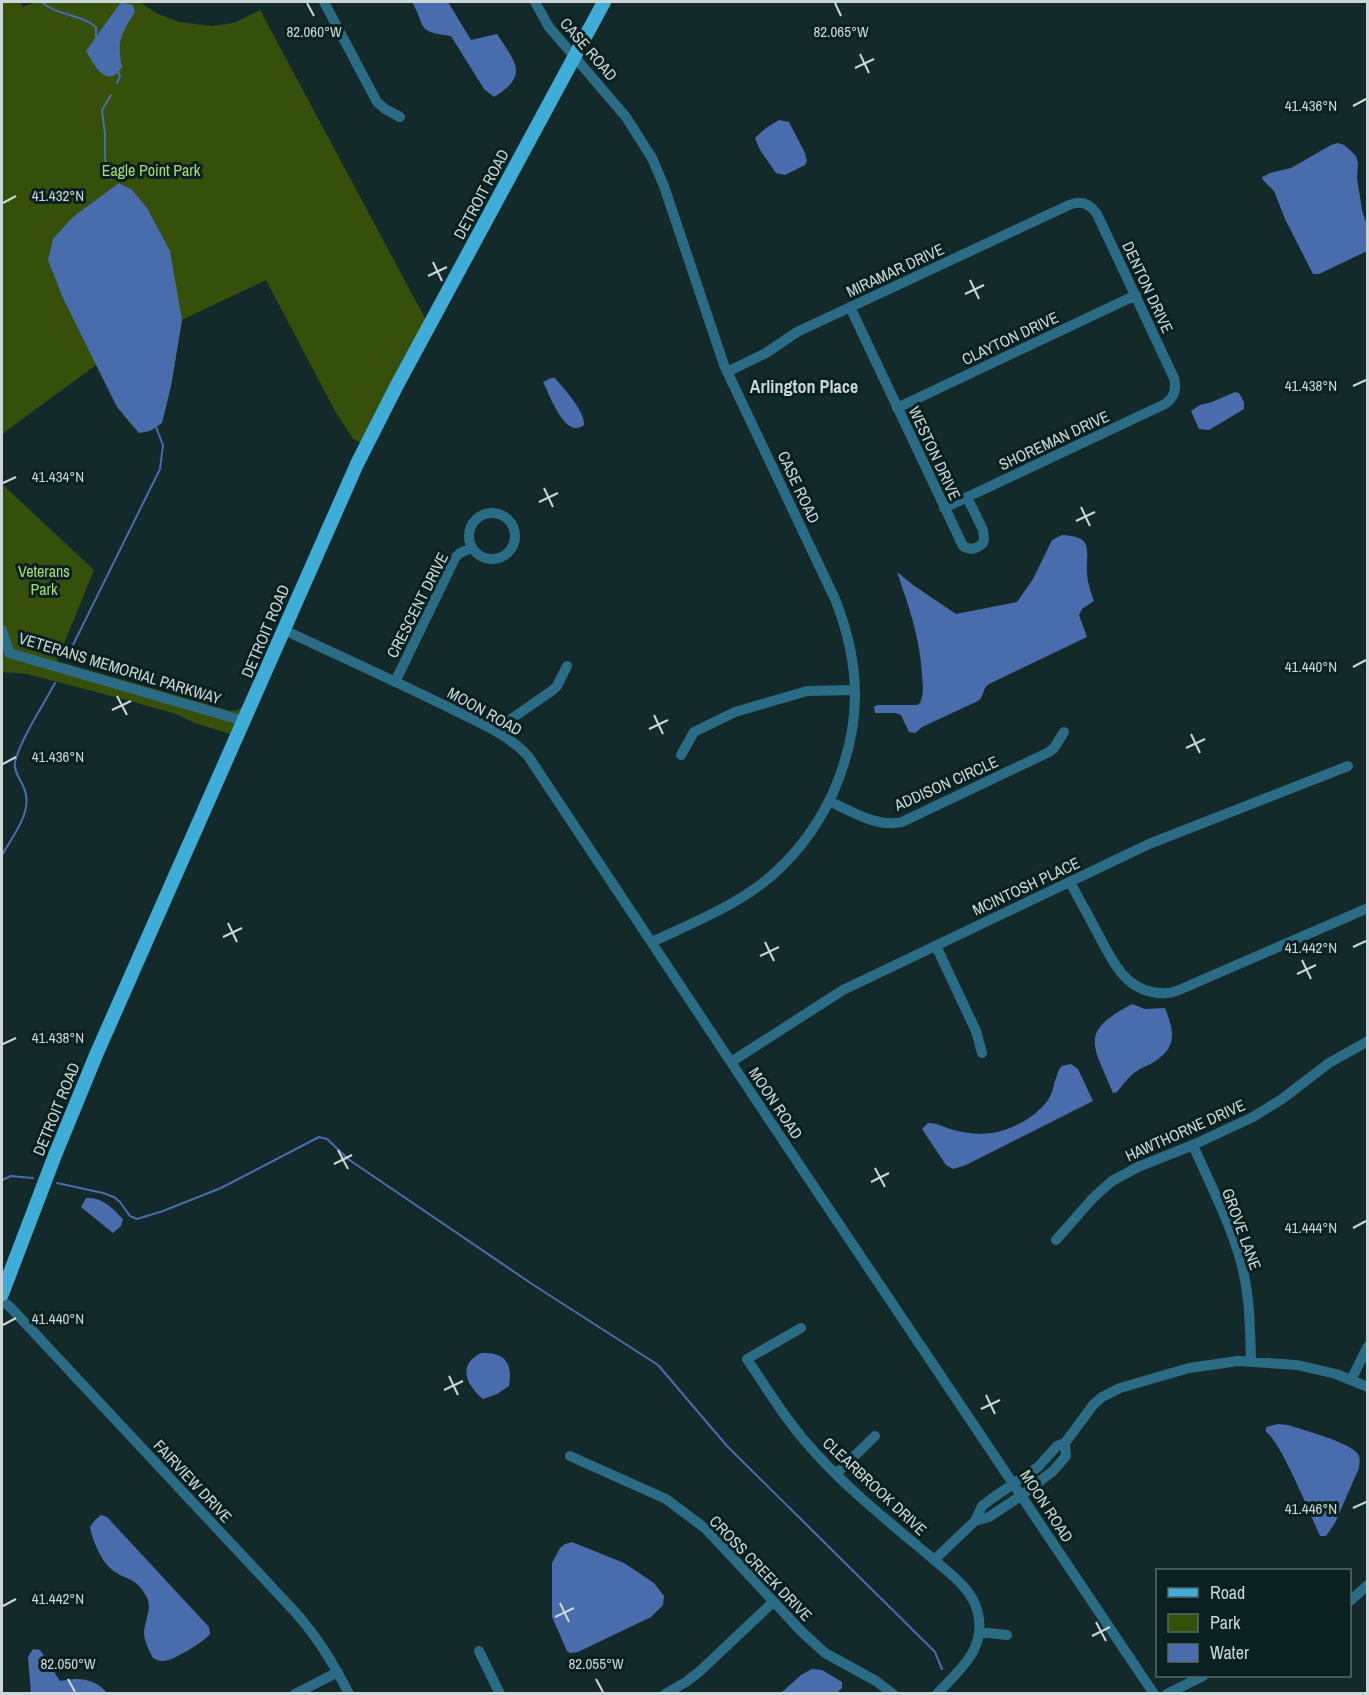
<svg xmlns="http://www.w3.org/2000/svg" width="1369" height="1695" viewBox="0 0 1369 1695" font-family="'Archivo Narrow',sans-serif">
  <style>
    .green { fill: #36500b }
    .water { fill: #496cad }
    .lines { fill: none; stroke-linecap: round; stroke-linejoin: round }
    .stream { stroke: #496cad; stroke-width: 2 }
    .minor { stroke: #2b6b85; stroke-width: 10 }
    .major { stroke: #40add9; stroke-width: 14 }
    .ticks { fill: none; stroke: #cbd7d7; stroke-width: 2 }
    .labels { text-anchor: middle; stroke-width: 6; stroke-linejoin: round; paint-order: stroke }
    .street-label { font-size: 16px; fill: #cbd7d7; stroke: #0b2020 }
    .park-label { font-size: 16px; fill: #abd973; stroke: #0b2020 }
    .neighbourhood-label { font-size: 18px; font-weight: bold; fill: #cbd7d7; stroke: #0b2020 }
    .ticks-label { font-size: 15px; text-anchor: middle; fill: #cbd7d7; stroke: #0b2020; stroke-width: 6; stroke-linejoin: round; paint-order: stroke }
  </style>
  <rect width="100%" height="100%" fill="#142a2a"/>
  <path class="green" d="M2 2H20L23 7 35 2H140L156 13 179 22 212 26 234 23 260 10 427 322 361 443 353 439 335 411 266 280 182 320 171 386 162 423C155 428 148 431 139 433 119 413 109 390 96 365L2 434Z
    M2 484 94 570 57 661 231 711 238 710 246 703 233 735 195 723 176 714 123 699 27 674 2 672Z"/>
  <path class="water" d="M121 2 133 5 135 12C120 36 117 40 122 67 120 70 118 73 115 75 102 83 91 59 86 51Z
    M412 2H448L471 40 497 34C515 62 530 75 494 97L484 89 451 36C415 31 427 28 412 2Z
    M779 120 789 122 805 153 807 161 805 165 785 175 776 173 760 150 755 138 766 128Z
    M1338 143 1344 145 1351 151 1356 156 1358 163 1357 178 1362 210 1367 226V251L1319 274H1313L1285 219 1274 191 1263 180 1262 177 1270 173 1291 168 1331 145Z
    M119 183 132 190 147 208 170 251 182 320 171 386 162 423 150 431 139 433 117 407 63 298 48 260 53 239 73 217Z
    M551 378H555C564 389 585 411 584 425 565 440 550 395 543 382Z
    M1235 392 1239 393 1244 402V409L1209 430 1199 429 1191 411 1200 405 1212 402Z
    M1062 535C1094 537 1086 548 1087 572 1087 582 1091 592 1094 601L1082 609 1079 615 1087 637 989 684C982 688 985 696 978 701L922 727 915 733 909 732 901 715 896 713H875L874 707 877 705H917L920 703C924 694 923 685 922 675 920 638 909 607 897 572L913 585 956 614 1017 602 1033 579 1052 540Z
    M1132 1004 1145 1009 1165 1008C1174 1031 1178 1047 1154 1062 1148 1066 1142 1067 1137 1071 1129 1076 1123 1085 1117 1092L1113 1093C1094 1045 1077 1033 1132 1004Z
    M1071 1064 1078 1069 1093 1101 966 1165 953 1169 946 1165 922 1129 928 1123C936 1123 942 1126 950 1129 964 1133 978 1135 992 1133 1013 1129 1035 1118 1048 1100 1054 1092 1056 1070 1062 1066 1064 1065 1068 1065 1071 1064Z
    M86 1198C103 1197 112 1208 123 1219L121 1226 113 1233 81 1207Z
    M481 1353C505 1352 513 1363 509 1386L497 1394 483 1399C466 1385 457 1365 481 1353Z
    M1278 1424 1288 1425C1303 1430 1349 1442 1358 1454 1361 1458 1359 1464 1359 1468L1335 1523 1326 1536H1320C1311 1516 1280 1440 1266 1432V1427Z
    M101 1515 107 1517 209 1627 210 1634C204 1642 173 1661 163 1661 159 1661 157 1660 153 1658 149 1650 144 1641 144 1632 145 1620 153 1607 146 1596 135 1575 124 1581 110 1568 101 1560 92 1539 90 1527L95 1520Z
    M572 1542 624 1563 654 1583 664 1596 663 1605 651 1617 578 1652 570 1653 567 1651 552 1617V1563L560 1548 565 1544Z
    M33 1649 40 1650 60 1681C78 1677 95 1678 107 1693H31L28 1657Z
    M812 1669 822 1670 842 1682V1688L837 1693H781L801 1675Z"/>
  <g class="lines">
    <path class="stream" d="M42 2C57 16 81 14 96 27V37
      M117 83 120 76 118 72
      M111 179 108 174 105 159V134L102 110 111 95
      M67 657 160 469 163 445 156 427
      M2 855C13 835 34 811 24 788 21 780 13 771 15 762 20 740 44 704 55 683
      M2 1180 11 1176 33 1178
      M57 1183 103 1193 114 1197 120 1202 130 1216 137 1219 163 1211 221 1188 319 1137 327 1139 348 1159 532 1284 658 1365 727 1446 935 1652 942 1669"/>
    <path class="minor" d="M324 2 377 102 385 109 400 117
      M535 2 549 27 626 117 652 158 664 186 724 365 835 599C862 667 862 726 833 793 816 829 792 861 760 885 728 909 688 925 652 942
      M850 307 963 546C970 551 977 549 983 543L984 539 983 530 967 497
      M727 372 766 353 797 332 1069 205C1081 200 1089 203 1097 214L1174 378C1177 389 1174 398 1165 404L944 508
      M897 408 1136 295
      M469 536a23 23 0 1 1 46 0a23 23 0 1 1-46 0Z
      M2 630 8 648 9 653 244 721
      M284 630C340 656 395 681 450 708 477 722 507 733 528 756L768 1118 1154 1694
      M395 682 455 558 460 553 471 548
      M497 732 511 719 553 690 557 686 567 666
      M681 755 694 732 735 712 807 691 855 690
      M829 801C851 811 877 828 902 822L1049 752 1054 748 1064 732
      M1070 882C1079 899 1088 915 1097 932 1110 956 1122 986 1152 992 1162 994 1170 994 1179 990L1368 908
      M936 946 976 1031 982 1053
      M731 1062 843 990 1149 844 1348 766
      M1193 1145C1208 1180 1227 1215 1238 1252 1250 1288 1250 1325 1251 1362
      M1056 1240 1093 1198 1112 1181 1138 1167 1193 1145 1253 1117 1282 1099 1329 1063 1368 1041
      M2 1300 12 1309 296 1613C318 1638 334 1664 349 1694
      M801 1328 747 1359C766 1387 783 1416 805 1441 842 1485 888 1521 932 1558 950 1574 972 1588 978 1613 986 1650 960 1669 937 1694
      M1351 1380 1368 1346
      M570 1456 666 1499 706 1529 802 1632 825 1653 876 1681 893 1694
      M836 1474 875 1436
      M975 1521 989 1517 1022 1495 1053 1471 1066 1456 1065 1443
      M934 1560 975 1521 982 1506 994 1497 1038 1467 1057 1446 1065 1443 1093 1405 1102 1397 1120 1388 1189 1368 1238 1361 1297 1365 1336 1374 1368 1387
      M1350 1601 1368 1585
      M979 1632 1007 1635
      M479 1651 500 1694
      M295 1694 338 1672
      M665 1694 686 1682 699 1672 773 1602
      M1167 1694 1203 1676"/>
    <path class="major" d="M2 1294 55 1155 96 1055 357 464 396 387 604 2"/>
  </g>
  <path class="ticks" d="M307 3 314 16M835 3 841 16M860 54 869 73M855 68 874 59M1353 106 1366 99M3 203 16 196M433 262 442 281M428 276 447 267M970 280 979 299M965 294 984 285M1353 386 1366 380M3 483 16 477M544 488 553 507M539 502 558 493M1081 507 1090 526M1076 521 1095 512M1353 667 1366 660M117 696 127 715M112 710 131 701M654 715 663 734M649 729 668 720M1191 734 1200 753M1186 748 1205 739M3 764 16 757M228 923 237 942M223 937 242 928M765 942 774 961M1353 947 1366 941M760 956 779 947M1302 960 1311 979M1297 974 1316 965M3 1044 16 1038M338 1150 348 1169M334 1164 352 1155M875 1168 885 1187M871 1182 889 1173M1353 1228 1366 1221M3 1325 16 1318M449 1376 458 1395M444 1390 463 1381M986 1395 995 1414M981 1409 1000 1400M1353 1508 1366 1502M560 1603 569 1622M3 1606 16 1599M555 1617 574 1608M1096 1622 1106 1641M1092 1636 1110 1627M68 1679 75 1692M596 1679 603 1692"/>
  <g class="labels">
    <g class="street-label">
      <text transform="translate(589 49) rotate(49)" y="6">CASE ROAD</text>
      <text transform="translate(481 194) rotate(-62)" y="6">DETROIT ROAD</text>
      <text transform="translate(895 270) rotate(-25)" y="6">MIRAMAR DRIVE</text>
      <text transform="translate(1148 287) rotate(65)" y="6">DENTON DRIVE</text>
      <text transform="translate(1010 338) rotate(-25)" y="6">CLAYTON DRIVE</text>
      <text transform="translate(1054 440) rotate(-25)" y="6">SHOREMAN DRIVE</text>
      <text transform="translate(935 453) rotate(65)" y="6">WESTON DRIVE</text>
      <text transform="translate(799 487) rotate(65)" y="6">CASE ROAD</text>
      <text transform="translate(417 605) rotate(-63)" y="6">CRESCENT DRIVE</text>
      <text transform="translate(265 631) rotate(-67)" y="6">DETROIT ROAD</text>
      <text transform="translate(120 668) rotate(17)" y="6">VETERANS MEMORIAL PARKWAY</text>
      <text transform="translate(485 711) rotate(29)" y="6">MOON ROAD</text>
      <text transform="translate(946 783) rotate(-24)" y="6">ADDISON CIRCLE</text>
      <text transform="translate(1026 886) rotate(-25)" y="6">MCINTOSH PLACE</text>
      <text transform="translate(776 1103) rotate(56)" y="6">MOON ROAD</text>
      <text transform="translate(56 1109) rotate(-68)" y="6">DETROIT ROAD</text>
      <text transform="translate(1185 1130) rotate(-24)" y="6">HAWTHORNE DRIVE</text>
      <text transform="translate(1242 1229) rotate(70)" y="6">GROVE LANE</text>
      <text transform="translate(193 1481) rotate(47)" y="6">FAIRVIEW DRIVE</text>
      <text transform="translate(875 1486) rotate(43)" y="6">CLEARBROOK DRIVE</text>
      <text transform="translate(1047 1506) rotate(57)" y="6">MOON ROAD</text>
      <text transform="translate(761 1568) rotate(46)" y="6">CROSS CREEK DRIVE</text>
    </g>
    <g class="park-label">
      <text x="151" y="176">Eagle Point Park</text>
      <text x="44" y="577">Veterans<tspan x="44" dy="18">Park</tspan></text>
    </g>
    <g class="neighbourhood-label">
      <text x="804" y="393">Arlington Place</text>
    </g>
  </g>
  <g class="ticks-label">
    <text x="314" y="37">82.060°W</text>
    <text x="841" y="37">82.065°W</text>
    <text x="1311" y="111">41.436°N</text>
    <text x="58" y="201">41.432°N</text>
    <text x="1311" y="391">41.438°N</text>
    <text x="58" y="482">41.434°N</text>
    <text x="1311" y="672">41.440°N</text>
    <text x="58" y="762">41.436°N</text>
    <text x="1311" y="953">41.442°N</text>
    <text x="58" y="1043">41.438°N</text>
    <text x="1311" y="1233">41.444°N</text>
    <text x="58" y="1324">41.440°N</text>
    <text x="1311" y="1514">41.446°N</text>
    <text x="58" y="1604">41.442°N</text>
    <text x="68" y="1669">82.050°W</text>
    <text x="596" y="1669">82.055°W</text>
  </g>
  <rect width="1369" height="1695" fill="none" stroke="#cbd7d7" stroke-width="6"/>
  <rect x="1156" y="1569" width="195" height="108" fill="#0b2020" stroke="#586969" stroke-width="1.5"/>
  <rect x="1168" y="1588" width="30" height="9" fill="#40add9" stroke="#586969" stroke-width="1.5"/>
  <text x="1210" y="1599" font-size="18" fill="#cbd7d7">Road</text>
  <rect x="1168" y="1614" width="30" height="18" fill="#36500b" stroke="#586969" stroke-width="1.5"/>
  <text x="1210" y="1629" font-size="18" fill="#cbd7d7">Park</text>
  <rect x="1168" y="1644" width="30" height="18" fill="#496cad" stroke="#586969" stroke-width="1.5"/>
  <text x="1210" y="1659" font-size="18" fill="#cbd7d7">Water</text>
</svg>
